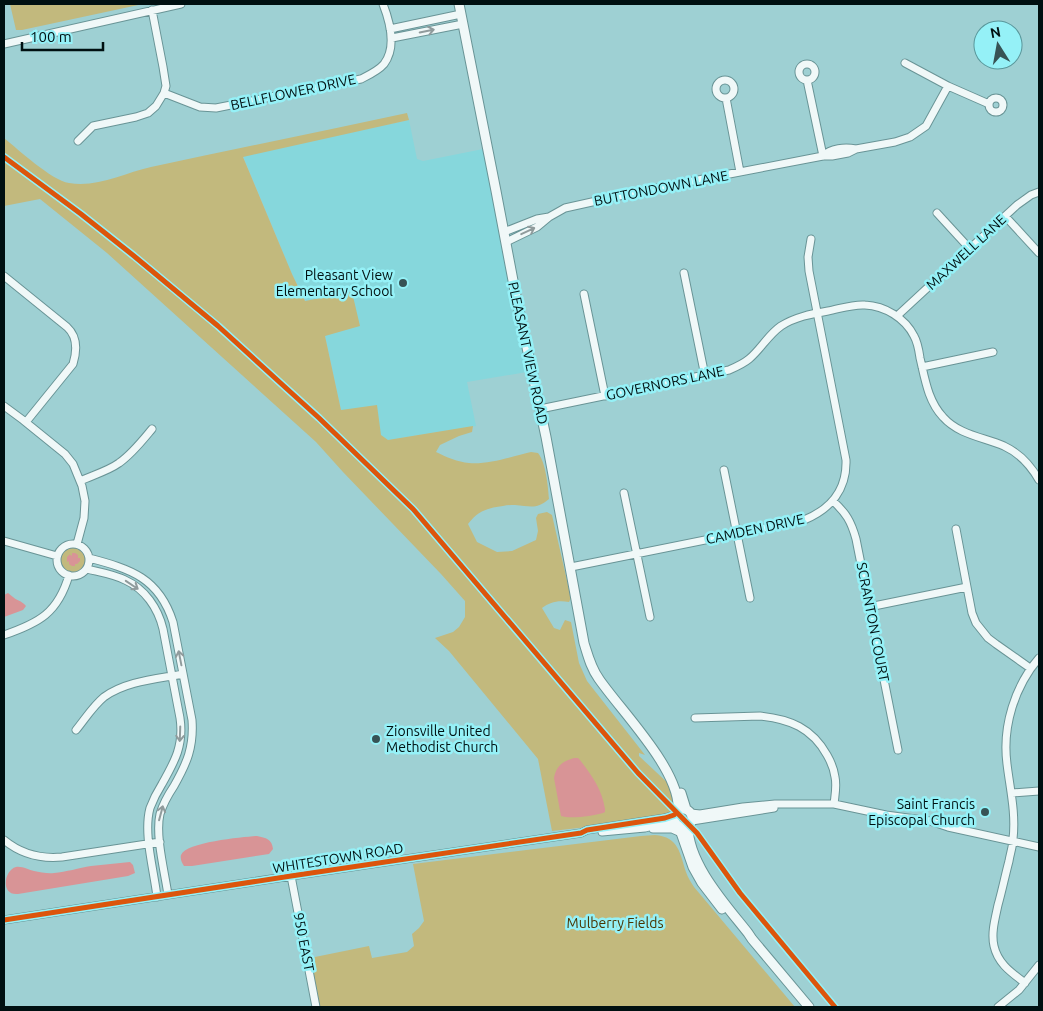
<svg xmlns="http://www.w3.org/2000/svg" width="1043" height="1011" viewBox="0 0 1043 1011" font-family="Ubuntu,sans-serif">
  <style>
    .built { fill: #86d7dc }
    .green { fill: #c2b97d }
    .water { fill: #d89496 }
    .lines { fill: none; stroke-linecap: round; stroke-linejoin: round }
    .minor-casing { stroke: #699496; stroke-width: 9 }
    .major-casing { stroke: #699496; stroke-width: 11 }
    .minor { stroke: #f0f8f8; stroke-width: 7 }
    .major { stroke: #f0f8f8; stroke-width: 9 }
    .cycleway-casing { stroke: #95f1f7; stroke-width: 8 }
    .cycleway { stroke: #dc550c; stroke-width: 5 }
    .oneway { stroke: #909b9c }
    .poi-dot { fill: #375355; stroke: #95f1f7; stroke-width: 2 }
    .labels { text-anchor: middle; stroke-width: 5; stroke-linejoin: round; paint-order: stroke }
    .street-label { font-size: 14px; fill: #001011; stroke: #95f1f7 }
    .poi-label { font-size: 14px; fill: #001011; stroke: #95f1f7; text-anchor: end }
    .park-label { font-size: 14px; fill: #4a3300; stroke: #95f1f7 }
  </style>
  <rect width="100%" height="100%" fill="#9ed0d3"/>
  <path class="built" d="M409 120 417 159 423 161 483 149 527 372 467 382 476 426 388 440 341 410 325 335 352 292 306 301 292 274 243 156Z"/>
  <path class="green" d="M10 4H143L22 30H16Z
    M407 113 409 120 243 157 292 274 305 301 352 292 360 326 325 336 341 410 377 405 381 435 388 440 473 426 472 432 459 436 440 445 436 452C446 457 458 462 469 463 487 465 514 456 531 452L538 453C546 463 548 486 549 499 536 510 530 506 515 505 511 505 507 505 503 506 487 508 478 511 468 524L477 542 497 552 512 551 536 540 538 531 536 518 538 514 547 512 552 515 571 598 569 602C558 600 550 602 542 608L554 628 560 630 565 620 571 622 579 663 587 681 645 755 639 753V756L671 786 675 808 668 814 587 827 552 831 538 759 449 651 435 638 453 632 459 627 465 617V601L441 574 343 472 316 442 107 253 40 199 4 206V138C19 150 51 180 69 183 97 188 124 173 151 167 236 149 322 131 407 113Z
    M60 559a13 13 0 1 1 26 0a13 13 0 1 1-26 0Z
    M655 835C679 837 680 854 686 872 688 878 691 882 694 887L795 1007H319L310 958 369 946 372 958 407 952 414 946 412 934 419 928 424 921 413 864 641 836Z"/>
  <path class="water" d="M72 553H75L78 555V558H80V561L77 564H75V566H72L69 564V561L67 562V557L70 554 71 556 72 555Z
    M8 593C10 594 11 596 13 597 17 601 21 600 26 606L23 610 4 617V595Z
    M574 758H578L580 760C592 776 602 789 605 809V812L603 813C593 816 570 819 561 816L554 778C556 766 563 761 574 758Z
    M257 836C266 838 272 839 273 849L269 854 192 866H184C182 863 180 859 181 855 186 842 244 837 257 836Z
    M130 862 133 865 135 873 128 876 18 894C0 896 4 870 16 867 22 866 29 870 34 871 40 872 48 874 54 873 66 872 79 868 91 866 104 865 117 863 130 862Z"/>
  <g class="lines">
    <g class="minor-casing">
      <path id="minor" d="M390 29 461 14
        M392 38 463 24
        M4 44 181 4
        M905 63 948 86 989 104
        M799 72a8 8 0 1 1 16 0a8 8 0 1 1-16 0Z
        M807 80 823 156
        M716 89a9 9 0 1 1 18 0a9 9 0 1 1-18 0Z
        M164 93 200 107 216 108 361 79C369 75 378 71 384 64 397 47 390 22 383 4
        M726 98 740 172
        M989 105a7 7 0 1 1 14 0a7 7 0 1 1-14 0Z
        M78 141 93 126 136 117 148 113 156 106 164 93 166 86 163 67 152 10
        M823 156C831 148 845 147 856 149
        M937 213 970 249
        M1005 216 1039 253
        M504 232 537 219 549 217 565 208 646 190 823 156H832L848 153 856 149 895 142 910 137 926 126 948 86
        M506 242 537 227 549 217
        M684 273 705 376
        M4 276 67 327C78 337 77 351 73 364L26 422
        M584 294 605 396
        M897 316 1017 205 1031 195 1039 192
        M922 367 993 352
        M4 406 23 420 65 454 73 464 82 486 85 501 84 518 77 544
        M540 409 729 370C736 367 743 364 749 359 761 349 768 335 781 326 795 317 811 314 828 311 839 309 853 304 865 305 885 306 905 318 914 336 918 343 919 351 920 358 925 379 928 401 943 417 959 435 983 437 1004 446 1019 453 1031 466 1039 480
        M724 470 750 598
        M80 481C93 475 108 471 119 463 132 454 142 441 152 429
        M624 493 650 617
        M833 501C846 513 851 521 856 539L898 750
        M956 529 967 587 972 613 976 623 988 638 996 644 1030 668
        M4 541 57 556
        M57 560a16 16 0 1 1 32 0a16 16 0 1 1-32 0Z
        M89 558C131 569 159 578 173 622L192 720C194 747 187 763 174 786 168 795 163 804 160 814 155 836 165 873 168 895
        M571 567 804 520C831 509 847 489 846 460L809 271 808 257 811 239
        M87 569C99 572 113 574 125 580 145 589 158 608 163 629L180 718C184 745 175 761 162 784 157 792 153 800 150 808 143 834 154 870 157 897
        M869 607 967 587
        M4 635C39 623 58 613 69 575
        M695 718 760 716C790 719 812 728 827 755 831 762 834 769 835 777 837 786 835 795 834 804
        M76 730C85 719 93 706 104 697 126 681 157 679 183 674
        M1012 793 1039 791
        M691 813 700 814 743 807 775 804H834L886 815 930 821 948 827 1039 847
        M692 821 774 808
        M653 829H672L681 833
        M602 832 645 828 664 823H675
        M4 840C21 854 41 859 62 857L160 842
        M291 876 316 1007
        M4 920 291 876 581 833 587 830 665 818 674 815
        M1025 983C1012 973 998 964 994 946 991 933 995 919 998 905 1002 891 1005 876 1009 861 1010 854 1013 846 1013 839 1016 813 1010 789 1007 764 1002 726 1015 686 1039 658
        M998 1007 1019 990 1039 965"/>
    </g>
    <g class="major-casing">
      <path id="major" d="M459 4 496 191 515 291 546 437 584 643C588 656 591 668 599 679 621 711 681 771 678 810
        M681 793 686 809
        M674 818a9 9 0 1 1 18 0a9 9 0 1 1-18 0Z
        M688 826C688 864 726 905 748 933L752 939 809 1007
        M679 827 693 867 702 883 722 909"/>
    </g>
    <use href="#minor" class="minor"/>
    <use href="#major" class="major"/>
    <g class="cycleway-casing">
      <path id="cycleway" d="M4 157 81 214 134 256 218 326 319 418 413 509 638 773 697 833 740 893 835 1007
        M4 920 291 876 581 833 587 830 665 818 674 815"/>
    </g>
    <use href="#cycleway" class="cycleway"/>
  </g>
  <defs><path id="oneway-shaft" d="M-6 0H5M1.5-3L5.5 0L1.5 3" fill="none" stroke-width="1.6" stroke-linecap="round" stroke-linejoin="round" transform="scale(1.25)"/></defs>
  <g class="oneway">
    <use href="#oneway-shaft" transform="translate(427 31) rotate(-11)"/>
    <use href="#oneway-shaft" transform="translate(528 231) rotate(-25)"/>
    <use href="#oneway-shaft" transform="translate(132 585) rotate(34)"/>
    <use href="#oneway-shaft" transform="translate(180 658) rotate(-101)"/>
    <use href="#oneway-shaft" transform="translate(180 734) rotate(92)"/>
    <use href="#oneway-shaft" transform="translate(161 813) rotate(-75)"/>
  </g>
  <g class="poi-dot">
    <circle cx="403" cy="283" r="5"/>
    <circle cx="376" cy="739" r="5"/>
    <circle cx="985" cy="812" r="5"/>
  </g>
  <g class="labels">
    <g class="street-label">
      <text transform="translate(293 92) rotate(-12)" y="5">BELLFLOWER DRIVE</text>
      <text transform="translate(661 188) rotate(-11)" y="5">BUTTONDOWN LANE</text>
      <text transform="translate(966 252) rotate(-43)" y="5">MAXWELL LANE</text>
      <text transform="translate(528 353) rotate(78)" y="5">PLEASANT VIEW ROAD</text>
      <text transform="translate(665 383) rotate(-12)" y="5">GOVERNORS LANE</text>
      <text transform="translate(755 529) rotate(-12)" y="5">CAMDEN DRIVE</text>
      <text transform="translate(873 622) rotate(79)" y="5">SCRANTON COURT</text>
      <text transform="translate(338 858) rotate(-9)" y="5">WHITESTOWN ROAD</text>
      <text transform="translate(304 942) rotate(79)" y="5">950 EAST</text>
    </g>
    <g class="poi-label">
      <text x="393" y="280">Pleasant View<tspan x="393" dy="16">Elementary School</tspan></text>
      <text x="386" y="736" text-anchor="start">Zionsville United<tspan x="386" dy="16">Methodist Church</tspan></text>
      <text x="975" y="809">Saint Francis<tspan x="975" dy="16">Episcopal Church</tspan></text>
    </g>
    <g class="park-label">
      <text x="615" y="928">Mulberry Fields</text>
    </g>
  </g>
  <rect width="1043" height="1011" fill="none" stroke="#001011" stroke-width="10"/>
  <g transform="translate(998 45) rotate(349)"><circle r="24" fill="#95f1f7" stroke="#59979b"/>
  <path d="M0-4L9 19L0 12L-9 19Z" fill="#375355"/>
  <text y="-8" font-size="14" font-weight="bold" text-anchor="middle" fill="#001011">N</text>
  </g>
  <path d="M22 42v8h81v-8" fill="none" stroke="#001011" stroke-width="2.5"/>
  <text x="30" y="42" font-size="15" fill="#001011" stroke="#95f1f7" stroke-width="4" paint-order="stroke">100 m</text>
</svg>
